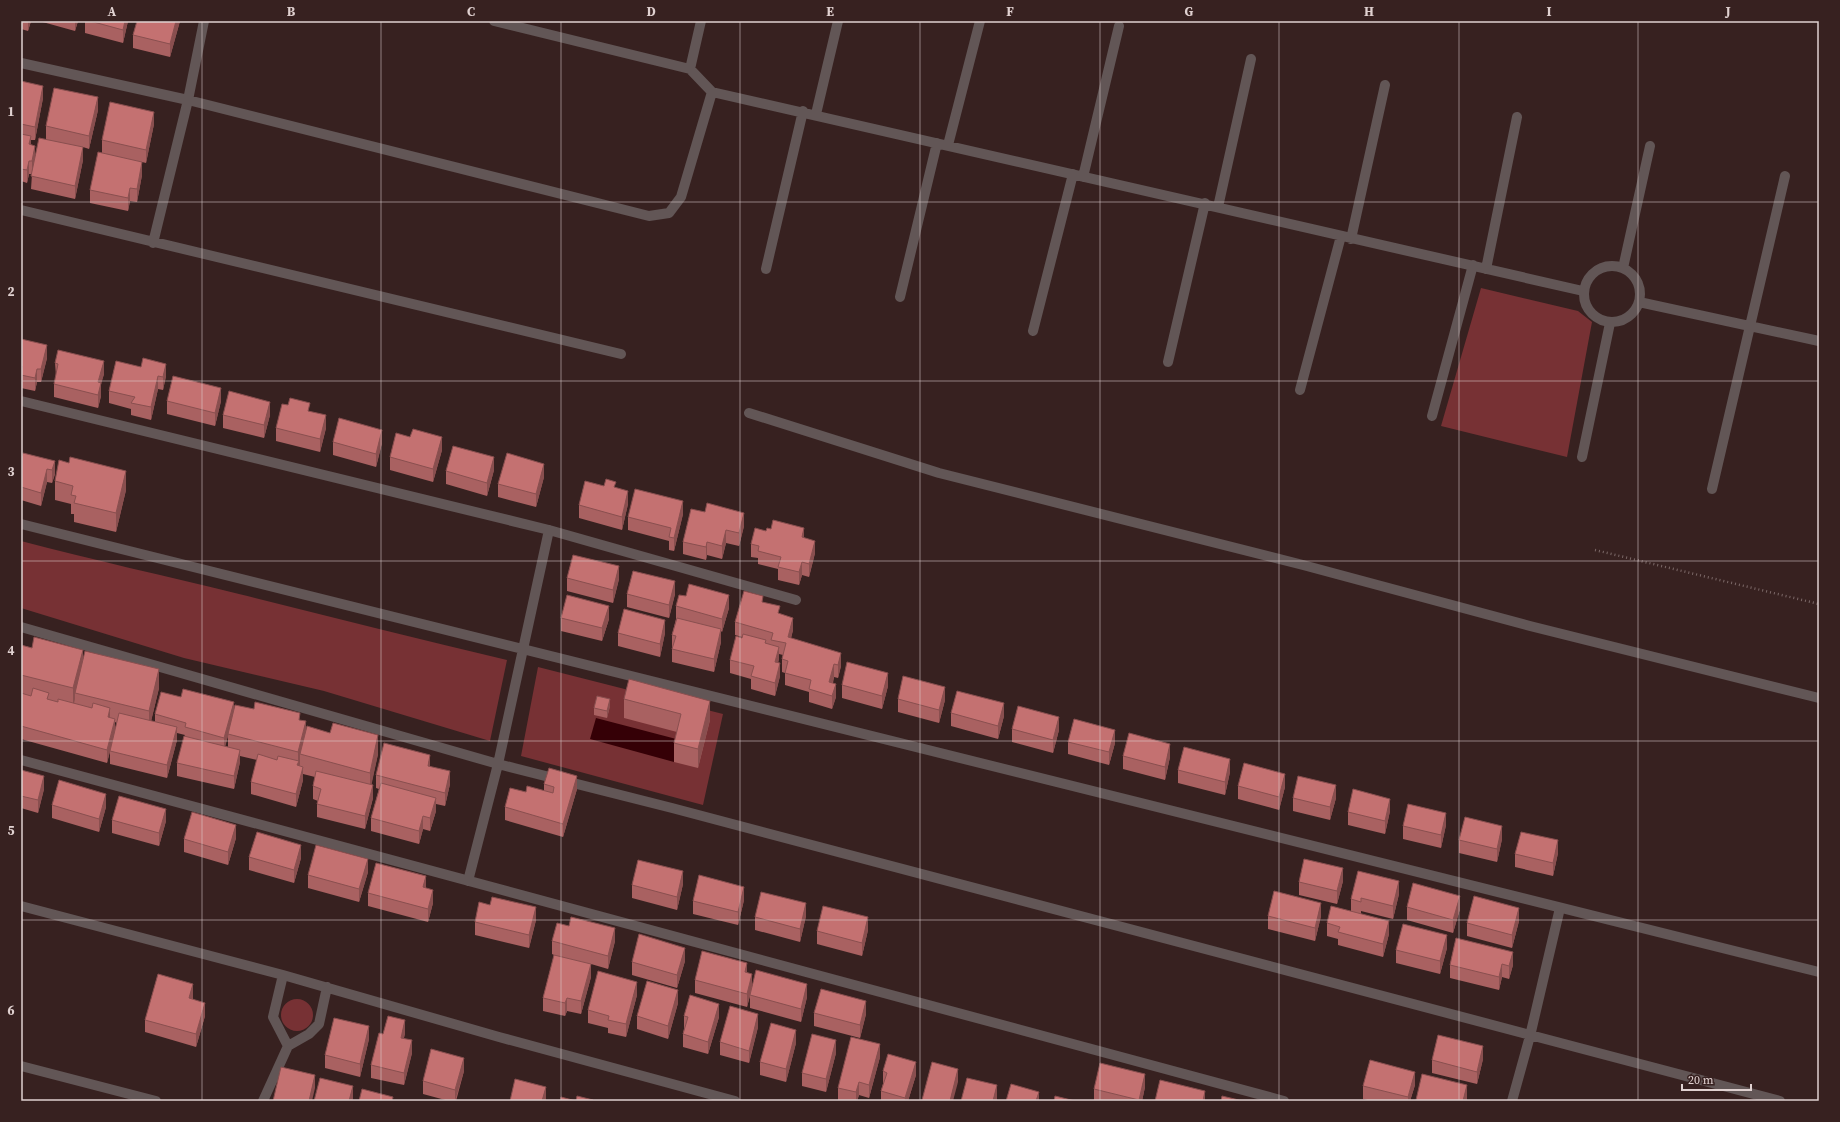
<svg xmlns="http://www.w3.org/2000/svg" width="1840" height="1122" viewBox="0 0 1840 1122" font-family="'Source Serif 4',serif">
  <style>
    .green { fill: #773134 }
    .water { fill: #350006 }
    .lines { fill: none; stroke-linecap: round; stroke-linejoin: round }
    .path { stroke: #7c6968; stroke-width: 2.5; stroke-dasharray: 1 3; stroke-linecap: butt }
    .minor { stroke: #625656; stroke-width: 10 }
    .wall { fill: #a96161; fill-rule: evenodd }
    .shaded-wall { fill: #894f4f }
    .building { fill: #c47171; stroke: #894f4f }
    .grid { fill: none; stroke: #e0d1d0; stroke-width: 1; stroke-opacity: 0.55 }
    .neatline { fill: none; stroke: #e0d1d0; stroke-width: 1.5 }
    .grid-label { font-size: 13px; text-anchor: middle; font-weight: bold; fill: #e0d1d0 }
  </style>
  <rect width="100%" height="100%" fill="#372120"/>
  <path class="green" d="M1481 288 1578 311 1592 322 1567 457 1441 426Z
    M21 541C93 560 166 576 239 594 328 616 417 639 507 660L490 741 324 691 184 658 21 608Z
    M538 667 723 714 703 805 521 756Z
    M281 1015a16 16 0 1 1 32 0a16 16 0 1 1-32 0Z"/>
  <path class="water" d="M596 718 680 740 674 762 590 739Z"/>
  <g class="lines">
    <path class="path" d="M1595 550 1819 604"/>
    <path class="minor" d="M494 21 690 69 712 92 1583 291
      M21 63 188 100 649 216 669 213 681 197 712 92
      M690 69 701 21
      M816 114 838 21
      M948 145 980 21
      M1083 177 1119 26
      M1218 207 1251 59
      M21 210 621 354
      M1351 239 1385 85
      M153 243 188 100 204 21
      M1584 294a28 28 0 1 1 56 0a28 28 0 1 1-56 0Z
      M1623 268 1650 146
      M766 269 803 111
      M1486 269 1517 117
      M900 297 937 143
      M1639 302 1819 341
      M1033 331 1073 174
      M1168 362 1205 203
      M1300 390 1341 236
      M21 401 549 530 796 600
      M749 413 939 473 1303 565 1530 626 1819 698
      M1432 416 1473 265
      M1582 457 1610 323
      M1712 489 1785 176
      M21 524 1819 972
      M21 627 498 764 672 808 1780 1101
      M21 760 1284 1101
      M468 881 498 764 549 530
      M21 906 283 975 499 1037 735 1101
      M283 975 273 1017 288 1046
      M21 1066 156 1101
      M263 1101 288 1046 309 1034 319 1024 327 987
      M1512 1101 1530 1036 1560 908"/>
  </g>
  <path class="wall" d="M21 21H31L28 31 21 29Z
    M39 21H78L75 31Z
    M85 21H128L123 43 85 33Z
    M137 21H180L170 57 133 48V35Z
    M21 81 43 98 35 140H31V145L35 157 46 139V126L98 110 89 149 83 147V160L75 199 31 189 32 174H29L27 183 21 181Z
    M154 124 146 163 142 162V175L137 202 130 201 128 211 90 203V190L102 153V140Z
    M21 339 47 358 41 382H37L35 391 21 388Z
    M116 361 166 376 163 390 158 389 151 420 131 415V409L109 403V391Z
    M55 363 104 374 101 383V396L98 408 54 397V384L56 376Z
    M167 401H221L215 426 167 414Z
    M223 415H270L264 438 223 428Z
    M276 428H326L320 452 276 441Z
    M333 442 382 443 376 467 333 455Z
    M442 450 433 482 390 470V457Z
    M21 458 55 461V474L52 483 47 482 41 506 21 500Z
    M494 470 487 496 446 484V471Z
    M544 477 536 507 498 497V484Z
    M55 481 126 490 116 532 74 522V514H71V504L55 500Z
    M604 486 616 488 628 504 622 530 579 518V505Z
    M691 509 744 526 739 546 726 543 722 559 707 555 706 560 683 554V542Z
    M683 514 674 551 669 550V541L628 530V517Z
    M766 531 804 538 815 553 809 577 802 575 799 585 778 580V569L758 564V558L751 557V544Z
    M567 578 619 579 613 603 567 591Z
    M627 594H675L669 618 627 607Z
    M763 602 780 614 793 630 791 638 841 666 838 678 834 677 833 683 836 697 832 709 809 702V692L785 685V673L782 672V659L783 655 779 654 778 662 780 676 775 696 751 689V679L730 673V660L742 637 735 635V622Z
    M676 606 729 608 722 632 721 631V642L714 672 672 662V635L676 619Z
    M561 618 609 619 602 641 561 631Z
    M618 633H665L660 657 618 646Z
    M21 645 83 661 159 688 151 721 155 722V714L234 712 300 720 306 732 378 754 371 785 373 798 365 829 317 817V804L318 801 313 799V786L315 777 303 774V780L296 807 251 794V782L257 760 240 756V762L234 789 177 776V763L185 735 177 733V740L167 778 110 764V751L107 763 21 739ZM115 722 117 723 115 729ZM228 735V747L225 746Z
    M842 685 888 686 882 709 842 698Z
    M624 699 710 720 698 768 674 762V743L677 732 624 718Z
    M898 699 945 700 939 723 898 712Z
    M610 706 607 718 594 715V708Z
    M951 713 1004 716 998 739 951 726Z
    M1012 729 1059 730 1053 753 1012 742Z
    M1068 742 1115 743 1109 765 1068 754Z
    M1123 756 1170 757 1165 780 1123 769Z
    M21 770 44 789 38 813 21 808Z
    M1178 770 1230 772 1225 795 1178 783Z
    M376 775 450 784 445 806 436 804V811L430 831 423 829 419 844 371 831V818L379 789 376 788Z
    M544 784 577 789 563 837 505 820V807L526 792 544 791Z
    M1238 786 1285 787 1279 810 1238 799Z
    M1293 798H1336L1330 820 1293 811Z
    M52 805 106 807 99 832 52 818Z
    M1390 811 1385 834 1348 825V812Z
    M112 820 166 821 159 846 112 833Z
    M1446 825 1441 848 1403 839V826Z
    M236 838 228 865 184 852V839Z
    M1502 839 1497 862 1459 853V840Z
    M1558 853 1553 876 1515 867V854Z
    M249 857 301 858 294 883 249 870Z
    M368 872 359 902 308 888V875Z
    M1343 881 1337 904 1299 895V882Z
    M683 884 677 910 632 898V885Z
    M426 888 433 903 428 922 368 906V893Z
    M1399 894 1393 919 1361 911V914L1389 934 1383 957 1338 945V939L1327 936V923L1351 911V899Z
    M744 900 738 925 693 914V901Z
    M1407 907 1460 909 1453 933 1407 920Z
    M806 916 800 942 755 930V917Z
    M1268 916H1321L1315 941 1268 929Z
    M536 920 529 948 475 935V922Z
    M1519 921 1512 948 1467 936V923Z
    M868 930 862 956 817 944V931Z
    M1456 938 1513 965 1509 979 1502 977 1499 990 1450 978V965Z
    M552 941H615L608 969 591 964V977L581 1014 567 1011 565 1016 543 1011V998L554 955 552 954Z
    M1447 948 1440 974 1396 963V950Z
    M685 961 677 988 632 975V962Z
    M747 973 752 987 807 997 801 1022 750 1008V996L747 1007 695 993V980Z
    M637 995 626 1037 608 1033V1028L588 1023V1010Z
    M193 997V999L205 1016 196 1047 145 1032V1020Z
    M678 1003 668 1039 637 1029V1016Z
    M814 1013 866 1014 860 1038 814 1026Z
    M684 1016 719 1017 708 1054 683 1047V1034L684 1029Z
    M758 1027 749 1063 720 1055V1042Z
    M405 1033 404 1038 412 1053 404 1085 371 1078V1065L383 1034Z
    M369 1039 360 1077 325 1068V1055Z
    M796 1043 786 1082 760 1075V1062Z
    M836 1053 826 1092 802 1086V1073Z
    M880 1057 869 1098 859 1095 857 1101H838V1088Z
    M1483 1059 1477 1084 1432 1073V1060Z
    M464 1071 456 1101H449L423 1094V1081Z
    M883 1071 916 1075 908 1101H881V1091L883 1084Z
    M1415 1085 1410 1101H1372L1363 1099V1086Z
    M1145 1087 1142 1101H1094V1089Z"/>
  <path class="shaded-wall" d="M28 21H31L28 31Z
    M75 21H78L75 31Z
    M125 21H128L123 43V30Z
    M176 21H180L170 57V44Z
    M43 86V98L35 140V127Z
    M98 97V110L89 149V136Z
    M154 112V124L146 163V150Z
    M31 136V149L29 144Z
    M35 146V159L32 174V161Z
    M83 147V160L75 199V186Z
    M29 161V174L27 183V170Z
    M142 162V175L137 202V189Z
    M130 188V201L128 211V198Z
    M47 345V358L41 382V369Z
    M104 361V374L98 395V382Z
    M166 364V376L163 390V377Z
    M37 369V382L35 391V378Z
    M158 376V389L151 420V407Z
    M101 383V396L98 408V395Z
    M221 388V401L215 426V413Z
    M270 402V415L264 438V425Z
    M326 415V428L320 452V439Z
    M382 430V443L376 467V454Z
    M442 437V450L433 482V469Z
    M494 457V470L487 496V483Z
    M55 461V474L52 483V470Z
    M544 464V477L536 507V494Z
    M47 469V482L41 506V493Z
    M126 471V490L116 532V513Z
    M628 491V504L622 530V517Z
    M683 501V514L674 551V538Z
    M744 513V526L739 546V533Z
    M804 528V541L802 537Z
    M726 530V543L722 559V546Z
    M815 541V553L809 577V564Z
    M707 542V555L706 560V547Z
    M802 562V575L799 585V572Z
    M619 566V579L613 603V590Z
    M675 581V594L669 618V605Z
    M729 595V608L722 632V619Z
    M609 606V619L602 641V628Z
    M793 618V630L788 650V637Z
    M665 620V633L660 657V644Z
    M721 629V642L714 672V659Z
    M779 647V660L775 674V662Z
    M83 650V669L75 693V699L73 708V688Z
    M841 653V666L838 678V665Z
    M780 663V676L775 696V683Z
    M834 664V677L829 695V682Z
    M159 669V688L149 730V711Z
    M888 673V686L882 709V696Z
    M836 684V697L832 709V696Z
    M945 687V700L939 723V710Z
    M610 699V706L607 718V711Z
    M710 701V720L698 768V749Z
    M234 702V715L224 751V738Z
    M1004 703V716L998 739V726Z
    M110 708V720L108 717Z
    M1059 717V730L1053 753V740Z
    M115 719V732L107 763V750Z
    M306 721V740L300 754V764L299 769 297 765 298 763V752Z
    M177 727V740L167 778V765Z
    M1115 730V743L1109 765V752Z
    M378 735V754L370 792V773Z
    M1170 744V757L1165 780V767Z
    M240 750V762L234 789V776Z
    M430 755V768L428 766Z
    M1230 759V772L1225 795V782Z
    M303 767V780L296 807V794Z
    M450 771V784L445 806V793Z
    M1285 774V787L1279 810V797Z
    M44 776V789L38 813V800Z
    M577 776V789L563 837V824Z
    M373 785V798L365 829V816Z
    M1336 785V798L1330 820V807Z
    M106 794V807L99 832V819Z
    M436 798V811L430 831V818Z
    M1390 799V811L1385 834V821Z
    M166 809V821L159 846V833Z
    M1446 813V825L1441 848V835Z
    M423 816V829L419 844V831Z
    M236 825V838L228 865V852Z
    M1502 826V839L1497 862V849Z
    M1558 840V853L1553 876V863Z
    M301 845V858L294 883V870Z
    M368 859V872L359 902V889Z
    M1343 868V881L1337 904V891Z
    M683 871V884L677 910V897Z
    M426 876V889L423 887Z
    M1399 881V894L1393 919V906Z
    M744 887V900L738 925V912Z
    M433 890V903L428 922V909Z
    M1460 896V909L1453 933V920Z
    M806 903V916L800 942V929Z
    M1321 903V916L1315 941V928Z
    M536 907V920L529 948V935Z
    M1519 908V921L1512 948V935Z
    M868 917V930L862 956V943Z
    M1389 921V934L1383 957V944Z
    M615 928V941L608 969V956Z
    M1447 935V948L1440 974V961Z
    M685 948V961L677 988V975Z
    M1513 952V965L1509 979V966Z
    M747 963V976L745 972Z
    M591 964V977L581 1014V1001Z
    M1502 964V977L1499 990V977Z
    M752 974V987L747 1007V994Z
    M637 982V995L626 1037V1024Z
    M193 984V997L189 1011V998Z
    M807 984V997L801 1022V1009Z
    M678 990V1003L668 1039V1026Z
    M567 998V1011L565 1016V1003Z
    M866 1001V1014L860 1038V1025Z
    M205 1003V1016L196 1047V1034Z
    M719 1004V1017L708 1054V1042Z
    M758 1014V1027L749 1063V1051Z
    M405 1020V1033L401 1050V1038Z
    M369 1026V1039L360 1077V1064Z
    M796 1030V1043L786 1082V1069Z
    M412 1040V1053L404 1085V1073Z
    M836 1040V1053L826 1092V1079Z
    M880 1044V1057L869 1098V1085Z
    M1483 1046V1059L1477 1084V1072Z
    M464 1058V1071L455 1101V1090Z
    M916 1062V1075L908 1101H905V1098Z
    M958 1069V1082L953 1101H950Z
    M1415 1072V1085L1410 1101H1408V1097Z
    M1145 1074V1087L1142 1101H1139Z
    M315 1075V1088L312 1101H309Z
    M859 1082V1095L857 1101H856V1092Z
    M997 1085V1101H993Z
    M1467 1085V1101H1463Z
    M353 1086V1099L352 1101H349Z
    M546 1087V1101H542Z
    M1205 1091V1101H1203Z
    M1039 1092V1101H1036Z"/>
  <path class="building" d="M90 21H125L123 30Z
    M137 21H176L170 44 133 35Z
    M21 81 43 86 35 127 21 124Z
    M54 88 98 97 89 136 46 126Z
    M110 102 154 112 146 150 102 140Z
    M21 134 31 136 29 144 35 146 32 161H29L27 170 21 169Z
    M39 138 83 147 75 186 31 176Z
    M98 152 142 162 137 189 130 188 128 198 90 190Z
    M21 339 47 345 41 369H37L35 378 21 375 22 366H21Z
    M58 350 104 361 98 382 101 383 98 395 54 384 58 364 55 363Z
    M143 358 166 364 163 377 158 376 151 407 131 403 135 397 109 391 116 361 141 367Z
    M173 376 221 388 215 413 167 401Z
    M229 391 270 402 264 425 223 415Z
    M290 398 310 403 308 411 326 415 320 439 276 428 282 404 288 405Z
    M339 418 382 430 376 454 333 442Z
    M413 429 442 437 433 469 390 457 396 433 410 437Z
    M453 446 494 457 487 483 446 471Z
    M23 453 55 461 52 470 47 469 41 493 21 487V458Z
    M507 453 544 464 536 494 498 484Z
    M70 457 126 471 116 513 74 503 76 496 71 495 73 486 55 481 59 460 69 463Z
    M606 479 616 482 614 487 628 491 622 517 579 505 585 481 604 486Z
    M635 489 683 501 674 538 669 537 671 528 628 517Z
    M707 503 744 513 739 533 726 530 722 546 707 542 706 547 683 542 691 509 705 512Z
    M773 520 804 528 802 537 815 541 809 564 802 562 799 572 778 567 781 557 758 551 759 546 751 544 755 528 766 531 767 528 771 529Z
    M573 555 619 566 613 590 567 578Z
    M633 571 675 581 669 605 627 594Z
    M689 584 729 595 722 619 676 606 679 595 686 596Z
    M744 591 763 596 762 602 780 606 778 613 793 618 788 637 841 653 838 665 834 664 829 682 836 684 832 696 809 689 811 680 785 673 788 661 782 659 786 643 771 640 773 633 735 622Z
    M567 595 609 606 602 628 561 618Z
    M624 609 665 620 660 644 618 633Z
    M677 618 721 629 714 659 672 649 676 636 672 635Z
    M743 634 766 640 765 643 779 647 775 662 780 663 775 683 751 676 754 666 730 660 736 636 742 638Z
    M34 637 83 650 73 688 21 675V645L32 648Z
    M85 651 159 669 149 711 75 693Z
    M847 662 888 673 882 696 842 685Z
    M903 676 945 687 939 710 898 699Z
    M629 679 710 701 698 749 674 743 681 714 624 699Z
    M33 688 49 693 47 699 58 702V699L92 708 93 703 110 708 108 717 115 719 107 750 21 726V693L31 696Z
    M183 689 234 702 224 738 185 727 186 723 155 714 161 692 181 697Z
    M957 691 1004 703 998 726 951 713Z
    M597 696 610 699 607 711 594 708Z
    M255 702 300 713 299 720 306 721 298 752 228 734 235 705 254 709Z
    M1018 706 1059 717 1053 740 1012 729Z
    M119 713 177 727 167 765 110 751Z
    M1074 719 1115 730 1109 752 1068 742Z
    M333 723 378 735 370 773 300 754 307 726 330 733Z
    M1129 733 1170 744 1165 767 1123 756Z
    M184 736 240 750 234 776 177 763Z
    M384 743 430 755 428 766 450 771 445 793 376 775Z
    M1184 747 1230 759 1225 782 1178 770Z
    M258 754 277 760 278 756 299 761 297 765 303 767 296 794 251 782Z
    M1244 763 1285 774 1279 797 1238 786Z
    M549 768 577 776 563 824 505 807 510 788 526 792 527 786 553 793 554 787 544 784Z
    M21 770 44 776 38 800 21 796Z
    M316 771 373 785 365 816 317 804 321 789 313 786Z
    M1298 776 1336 785 1330 807 1293 798Z
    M59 780 106 794 99 819 52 805Z
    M381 783 436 798 430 818 423 816 419 831 371 818Z
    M1353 789 1390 799 1385 821 1348 812Z
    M119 796 166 809 159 833 112 820Z
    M1408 804 1446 813 1441 835 1403 826Z
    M192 812 236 825 228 852 184 839Z
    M1465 817 1502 826 1497 849 1459 840Z
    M257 832 301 845 294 870 249 857Z
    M1521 832 1558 840 1553 863 1515 854Z
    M316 845 368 859 359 889 308 875Z
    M1304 859 1343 868 1337 891 1299 882Z
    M638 860 683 871 677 897 632 885Z
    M376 863 426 876 423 887 433 890 428 909 368 893Z
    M1358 871 1399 881 1393 906 1361 898V902L1351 899Z
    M699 875 744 887 738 912 693 901Z
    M1413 883 1460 896 1453 920 1407 907Z
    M1274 891 1321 903 1315 928 1268 916Z
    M761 892 806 903 800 929 755 917Z
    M1474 896 1519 908 1512 935 1467 923Z
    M492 897 536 907 529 935 475 922 479 902 490 905Z
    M823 906 868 917 862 943 817 931Z
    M1331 906 1389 921 1383 944 1338 932 1340 927 1327 923Z
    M571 917 615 928 608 956 552 941 557 923 569 926Z
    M1403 924 1447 935 1440 961 1396 950Z
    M639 934 685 948 677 975 632 962Z
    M1456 938 1513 952 1509 966 1502 964 1499 977 1450 965Z
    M702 951 747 963 745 972 752 974 747 994 695 980Z
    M554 955 591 964 581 1001 567 998 565 1003 543 998Z
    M756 970 807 984 801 1009 750 995Z
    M598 971 637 982 626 1024 608 1020 609 1016 588 1010Z
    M158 974 193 984 189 998 205 1003 196 1034 145 1020Z
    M647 981 678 990 668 1026 637 1016Z
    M821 989 866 1001 860 1025 814 1013Z
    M690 995 719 1004 708 1042 683 1034 688 1017 684 1016Z
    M730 1006 758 1014 749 1051 720 1042Z
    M388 1016 405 1020 401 1038 412 1040 404 1073 371 1065 379 1033 383 1034Z
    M334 1018 369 1026 360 1064 325 1055Z
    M771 1023 796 1030 786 1069 760 1062Z
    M812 1034 836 1040 826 1079 802 1073Z
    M1438 1035 1483 1046 1477 1072 1432 1060Z
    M851 1037 880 1044 869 1085 859 1082 856 1092 838 1088Z
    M431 1049 464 1058 455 1090 423 1081Z
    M888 1054 916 1062 905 1098 881 1091 887 1073 883 1071Z
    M1370 1060 1415 1072 1408 1097 1363 1086Z
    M932 1062 958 1069 950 1101H926L922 1100Z
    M1100 1063 1145 1074 1139 1100 1094 1089Z
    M281 1067 315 1075 309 1101H273Z
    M1422 1074 1467 1085 1463 1101H1422L1416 1100Z
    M320 1078 353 1086 349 1101H314Z
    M967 1078 997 1085 993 1101H961Z
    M515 1079 546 1087 542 1101H510Z
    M1160 1080 1205 1091 1203 1101H1155Z
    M1011 1084 1039 1092 1036 1101H1006Z
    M362 1089 393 1097 392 1101H359Z
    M577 1096 593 1100V1101H560L561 1097 576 1101Z
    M1055 1096 1075 1101H1054Z
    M1222 1096 1243 1101H1221Z"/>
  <path class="grid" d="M202 21V1101M381 21V1101M561 21V1101M740 21V1101M920 21V1101M1100 21V1101M1279 21V1101M1459 21V1101M1638 21V1101M21 202H1819M21 381H1819M21 561H1819M21 741H1819M21 920H1819"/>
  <rect width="1840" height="1122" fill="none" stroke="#372120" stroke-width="44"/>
  <path d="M1682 1084v6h69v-6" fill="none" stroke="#e0d1d0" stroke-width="2"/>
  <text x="1688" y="1084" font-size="12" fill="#e0d1d0" stroke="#372120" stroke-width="3" paint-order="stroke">20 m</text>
  <rect x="22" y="22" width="1796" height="1078" class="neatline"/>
  <g class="grid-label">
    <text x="112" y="16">A</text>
    <text x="291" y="16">B</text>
    <text x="471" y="16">C</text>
    <text x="651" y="16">D</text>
    <text x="830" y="16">E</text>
    <text x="1010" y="16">F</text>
    <text x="1189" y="16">G</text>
    <text x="1369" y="16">H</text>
    <text x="1549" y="16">I</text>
    <text x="1728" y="16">J</text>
    <text x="11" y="116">1</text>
    <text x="11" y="296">2</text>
    <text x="11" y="476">3</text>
    <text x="11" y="655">4</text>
    <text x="11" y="835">5</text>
    <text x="11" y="1015">6</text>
  </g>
</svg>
